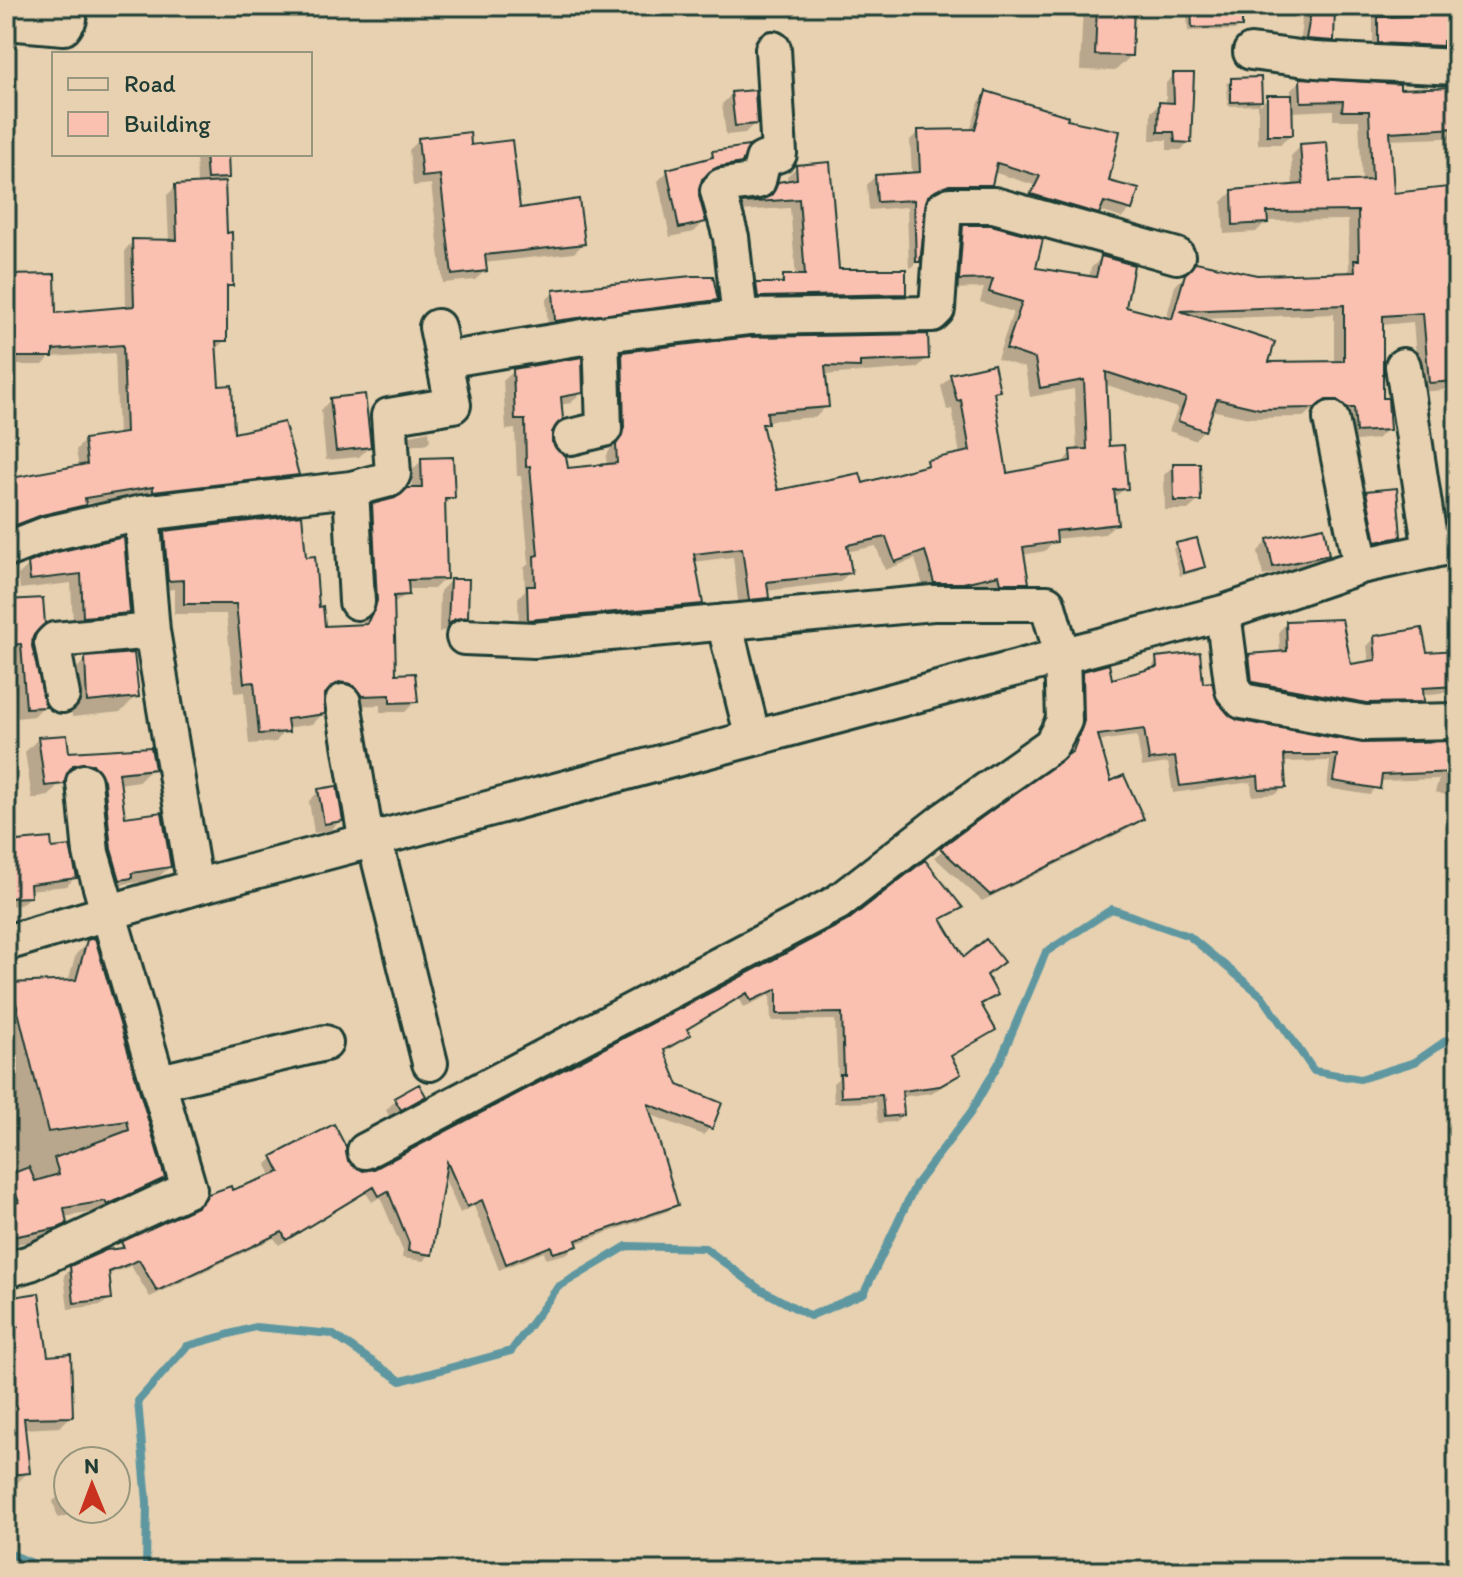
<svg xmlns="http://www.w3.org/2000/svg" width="1463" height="1577" viewBox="0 0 1463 1577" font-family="Itim,sans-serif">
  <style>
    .shadow { fill: #0003; fill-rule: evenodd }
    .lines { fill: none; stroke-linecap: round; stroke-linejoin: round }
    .stream { stroke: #5f97a1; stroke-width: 8 }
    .building { fill: #fac1b0; stroke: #1f3d34; stroke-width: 2; fill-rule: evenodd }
    .minor-casing { stroke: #1f3d34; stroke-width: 40 }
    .minor { stroke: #e7d1b0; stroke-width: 34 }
  </style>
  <rect width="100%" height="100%" fill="#e7d1b0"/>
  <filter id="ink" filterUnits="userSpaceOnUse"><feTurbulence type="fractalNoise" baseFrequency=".0125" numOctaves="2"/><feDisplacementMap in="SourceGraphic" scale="16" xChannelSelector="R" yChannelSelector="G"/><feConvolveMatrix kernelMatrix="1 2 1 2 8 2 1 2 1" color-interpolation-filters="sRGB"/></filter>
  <g filter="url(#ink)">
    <path class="shadow" d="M1083 6H1132L1131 56 1115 71 1080 70Z
      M1192 6 1240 26 1236 30 1188 31 1187 11Z
      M1302 6H1335L1332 40 1326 46 1301 44Z
      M1373 6H1457V47L1440 46 1434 52 1373 49Z
      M1174 75 1189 142 1181 150H1167V140H1150L1151 112 1160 104H1166V83Z
      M1259 79 1260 105 1268 97H1291V90L1301 80 1398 91 1457 87V389L1419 392 1413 322 1381 325V400L1387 429 1377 439 1346 442 1345 417 1316 408 1303 417 1249 418 1211 410 1204 430 1194 440 1169 431 1178 408 1104 384 1107 449 1126 488 1113 498 1115 524 1105 534 1055 539 1045 551 1022 555 1027 582 1017 592H991L989 584 952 592H925L915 559 885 570 876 546 846 552 850 572 840 582 766 591 767 597 757 608 739 609 733 557 693 562 701 604 691 614 519 629 518 598 525 590 524 568 529 563 521 476H517L515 429 506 430 503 381 514 371 581 393 571 403 559 405 550 431V443L566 470 607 466 606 457 615 440 612 364 622 354 927 358 917 368 824 375 826 406 816 417 765 421 761 428 777 492 861 485 921 469 928 462 960 455 952 409 947 410 941 386 951 376 998 390 993 395 1005 475 1061 465 1071 452H1077L1074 389 1030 397 1025 368 997 359 1013 312 980 302 984 288 950 289 953 237 964 227 1034 270 1089 278 1091 268 1101 258 1123 308 1166 319 1175 286 1196 264 1257 277 1345 275 1349 268 1348 220 1267 221 1256 232 1224 234 1222 202 1232 192 1293 187 1291 156 1301 146 1328 184 1362 183 1359 120H1333V110L1291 112V134L1281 144H1258V105L1228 106 1227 84 1232 80ZM1445 138 1448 189 1392 196 1389 140ZM1334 314V363L1266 364 1200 319Z
      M987 93 1064 121 1106 182 1130 209 1122 218 1100 211 1089 221 1024 203 1034 185 993 172 990 184 982 192 939 193 925 200 918 261 909 269 907 207 869 210 867 185 875 176 912 174 910 140 918 132 970 131 979 102Z
      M732 94 755 123 745 133 726 135 722 104Z
      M419 140 518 210 583 244 574 253 484 263 485 271 475 280 443 283 431 184 413 186 409 150Z
      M713 153 740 162 729 172 706 176 700 181 697 196 704 222 694 232 670 237 658 181 668 171 705 161Z
      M196 154H226L227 177 223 182 231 285 225 291V340L216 349 217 388 232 435 296 474 288 483 145 499V495L84 504 76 513 6 532V440H14L15 480 79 468 76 450 84 441 118 436 115 353 50 357 43 365H6V277L53 276 54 315 126 309 125 250 133 241 169 242 167 195 176 187 197 185Z
      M797 167 837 271 904 294 895 303 749 305 748 294 757 285H776L784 277H796L790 208 737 211 743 205 766 199 779 184 788 183 787 176Z
      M554 292 716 300 708 308 548 328 546 300Z
      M331 399 369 447 359 457 326 460 321 410Z
      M429 431 430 440 426 444 407 446 411 435Z
      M422 460 453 497 443 506 445 578 434 589H407V594L392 605 394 676 416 701 405 712H380V705L350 706 340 694 326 692 323 695V714L312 724 286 728 276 742 249 744 244 692 234 693 226 614H174V589L158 591 154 543 164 533 304 559 323 628 361 626 367 613 362 517 373 506 396 500 412 490 411 471Z
      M1174 465 1199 500 1188 510H1165L1164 475Z
      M1367 493 1399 536 1389 546 1367 551 1357 503Z
      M122 540 128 612 118 622 73 626 71 583 20 589 18 575 29 565Z
      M1268 541 1327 555 1317 565 1263 576 1258 551Z
      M1177 545 1203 566 1198 571 1180 576 1173 549Z
      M450 581 466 616 456 627 439 632 440 591Z
      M8 612 31 636 44 706 34 716 17 718Z
      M1287 623 1349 666 1369 663 1367 646 1375 638 1425 654 1457 652V691L1421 695 1422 701 1414 709 1358 710 1246 690 1242 664 1249 656 1280 654 1279 631Z
      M86 659 136 696 121 712 72 717 70 675Z
      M1157 659 1202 685 1237 722 1361 745 1457 743V798L1435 792 1439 779 1379 781 1370 795 1327 788 1330 761 1282 762 1284 787 1276 794 1252 796 1251 782 1173 793 1168 763 1142 767 1137 736 1097 741 1109 783 1141 818 1134 826 982 901 934 857 1067 758 1077 730 1076 681 1084 673 1111 681 1150 671Z
      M39 738 67 754 153 768 139 781 119 784 123 819 169 867 156 880 124 884 117 891 79 777 66 775 49 796 32 799 25 752Z
      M319 791 341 820 331 830 314 833 309 801Z
      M49 840 50 850 75 877 67 886 29 890V897L20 905 6 906V843Z
      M960 908 940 921 963 960 985 976 996 995 980 1006 994 1030 950 1058 959 1074 952 1081 931 1093 901 1097 902 1115 895 1122 878 1123 876 1102 834 1103 833 1083 838 1079 835 1020 771 1021 770 995 744 1007 739 999 686 1031 688 1035 681 1042 663 1053 676 1086 710 1128 703 1135 649 1114 675 1204 668 1211 575 1244 569 1253 546 1259 544 1252 499 1270 474 1206 460 1213 443 1175 430 1254 423 1261 402 1258 403 1251 380 1197 372 1202 366 1193 279 1245 274 1238 150 1297 131 1266 107 1275 110 1298 102 1305 68 1309 64 1275 72 1268 116 1251 123 1244 231 1192 272 1177 266 1165 274 1158 346 1162 363 1173 375 1171 848 922Z
      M88 942 163 1178 151 1189 95 1215 94 1212 64 1217 65 1223 44 1239 6 1246V991L12 985 68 982 76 954Z
      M424 1096 390 1118 386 1110 396 1100Z
      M14 1299 46 1358 71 1416 60 1427 23 1429 28 1472 16 1484 6 1485V1305Z
      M68 1489V1509H88L58 1518 53 1501Z"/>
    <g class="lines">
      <path class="stream" d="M6 1552 51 1571
        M146 1571 147 1502 138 1401 187 1346 255 1327 332 1334 401 1381 511 1351 558 1287 627 1246 705 1248 758 1288 810 1316 864 1293 916 1184 971 1112 1000 1061 1046 952 1112 909 1189 936 1262 996 1314 1071 1360 1079 1415 1062 1457 1033"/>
    </g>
    <path class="building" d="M1097 6H1134L1132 56 1095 55Z
      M1191 6H1242V27L1192 28Z
      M1312 6H1335L1334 41 1306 39Z
      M1419 10 1457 11V41H1443V46L1378 43V17L1419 16Z
      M1173 73H1194L1191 143 1175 142 1174 132H1158L1159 102 1174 103Z
      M1261 77 1262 101 1231 102V78Z
      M1300 78 1400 84V89L1457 87V128L1390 132 1394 193 1457 186V381L1429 383 1423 313 1383 316V398H1388L1390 430 1356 432 1354 408H1347L1337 400H1326L1315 408 1260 409 1217 399 1205 431 1178 421 1186 398 1106 372 1109 446 1124 445 1128 489 1114 490 1118 524 1056 531 1057 542 1023 547 1029 583H1001L999 575 963 583H934L925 551 895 562 886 537 847 545 852 573 767 582 769 598 749 600 742 548 694 554 703 604 528 620 527 586H535L534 556 538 555 530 466 526 467 525 420H515L513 369 582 357 583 393 561 397 563 419 552 432V442L566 456 568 468 617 463 616 445 624 428 622 352 749 337 928 334 929 359 860 362V367L825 366 829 407 767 412 768 424H762L778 490 860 473 863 483 928 465 927 460 970 451 961 400 957 401 950 374 994 364 1000 391 994 392 1007 473 1071 461 1070 450 1087 449 1084 380 1040 388 1035 359 1006 349 1022 302 989 292 993 279 959 280 963 225H991L1043 239 1036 268 1096 277 1101 256 1134 265 1126 307 1172 319 1185 274 1196 262 1257 275 1355 272 1354 260H1359L1358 211 1267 212 1268 223 1233 225 1232 190 1303 184 1300 144 1327 142 1330 182 1372 180 1369 111H1342L1343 101 1301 102ZM1344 305V361L1269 362 1275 342 1180 311Z
      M755 90 757 124 735 126 731 92Z
      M986 91 1068 116 1067 120 1120 131 1109 181 1139 189 1132 210 1104 202 1099 214 1031 194 1040 176 997 163 992 185H949L928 196 920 262H916L914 200 877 202 875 175 920 172 918 130 975 129Z
      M1267 95H1292L1293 135H1267Z
      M470 132 471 145 512 140 520 208 579 199 585 244 485 255 487 271 452 275 440 175 422 177 418 138Z
      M749 146 742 163 718 167 702 179 699 196 706 222 679 228 667 169 713 157 712 151Z
      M205 154H228L229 178 207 179Z
      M830 162 839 269H906V294L758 297 756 283H783V275H805L799 199 742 203 771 196 778 182 797 179 796 165Z
      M225 182 227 233 232 232 233 286H227V341H216L219 386 232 385 234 433 284 422 299 475 153 492V487L85 498 86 505 42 515 11 527 6 479 87 464 84 439 126 433 123 345 53 350V357H9L7 275 55 274 56 313 134 306 132 239 177 240 175 185Z
      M692 276H713L718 300 555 321 553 290Z
      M365 394 371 447 336 451 330 398Z
      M453 457 455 498H445L447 579 408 580 409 595 394 596 396 674 415 673 418 702 390 703V695L362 696 351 684 339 682 325 694V714L287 719 289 732 259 734 254 682 244 683 236 604H184V580L168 581 164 531 302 515 306 557 315 556 319 607 323 606 325 626 367 624 377 601 372 504 395 498 408 488H422L421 458Z
      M1173 463H1200L1201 501H1174Z
      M1397 488 1401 537 1376 542 1366 491Z
      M1324 527 1329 555 1273 567 1267 539Z
      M124 537 130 613 83 617 81 574 30 580 28 563 53 553Z
      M1197 538 1205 567 1184 573 1176 543Z
      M450 579H469L468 617 455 619 448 625Z
      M43 598 45 624 33 636 32 646 46 707 26 708 21 644 6 645V600Z
      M1342 619 1351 664 1376 660 1374 636 1422 628 1427 652 1457 650V686L1423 688 1424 702 1367 703 1252 682 1249 654 1287 651 1286 621Z
      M1200 652 1203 683 1212 682 1218 703 1237 720 1362 743 1457 741V772L1382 775 1380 789 1333 781 1337 755H1284L1286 788 1259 789 1258 776 1180 786 1175 757 1149 760 1144 729 1098 735 1111 781 1124 775 1144 819 990 895 940 848 1073 751 1084 721 1083 671 1109 664 1112 679 1157 667 1156 657Z
      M134 653 139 697 87 702 85 657Z
      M67 735 69 752 151 747 155 769 119 773 125 817 162 812 171 867 132 873V878L120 880 111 849 104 780 93 764 73 765 64 784 45 786 38 737Z
      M337 786 343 821 324 824 318 789Z
      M51 838 52 848 70 846 77 878 30 884 31 897 7 898 6 842Z
      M925 860 963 908 941 919 964 957 986 939 1004 962 987 975 998 995 981 1004 996 1030 951 1056 961 1074 940 1086 902 1091 904 1115 884 1117 882 1095 841 1097 840 1074H844L842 1013 777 1014V989L751 1001 747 993 687 1029 691 1035 664 1050 678 1085 722 1103 712 1129 648 1104 678 1205 576 1240 578 1246 553 1253 551 1246 506 1264 482 1200 467 1207 447 1162 432 1255 408 1251 409 1243 388 1191 379 1196 374 1187 286 1240 282 1232 157 1291 139 1260 109 1272 112 1299 74 1303 70 1266 106 1250 124 1248 121 1242 197 1207 208 1194 231 1186 232 1190 280 1172 272 1156 334 1124 346 1147 348 1161 363 1171 374 1169 847 921Z
      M95 938 165 1178 107 1205 105 1201 64 1208 67 1224 58 1228 12 1237 6 1205 19 1202 8 1175 29 1167 35 1181 59 1174 54 1158 129 1130 127 1121 48 1132 11 983 76 980 87 940Z
      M419 1084 426 1096 401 1110 394 1098Z
      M39 1293 48 1356 71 1354 73 1417 24 1418 30 1473 9 1475 6 1336 14 1335 13 1328 18 1327 13 1297Z"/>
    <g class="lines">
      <g class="minor-casing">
        <path id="minor" d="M6 22 64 27 69 19V6
          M1251 52 1315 60 1457 67
          M740 318 731 237 718 191 722 186 758 181 763 160 779 154 773 49
          M444 360 601 334 748 317 932 314 937 309 944 208 950 205H994L1177 256
          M1403 366 1431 551
          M1331 419 1361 566
          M571 437 604 429 601 334
          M351 489 357 602
          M6 550 47 534 142 513
          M1223 613 1233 690 1242 701 1365 723 1457 721
          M724 622 753 738
          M62 695 52 643 55 640 152 631
          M343 702 367 844
          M375 842 430 1063
          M195 887 152 631 142 513 351 489 390 479 393 474 389 416 453 405 437 327
          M6 943 195 887 1223 613 1361 566 1457 545
          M160 1082 325 1043
          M365 1151 837 903 944 820 1051 745 1064 721 1062 654 1047 603H933L534 640 464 637
          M6 1270 30 1263 189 1189 91 853 84 782"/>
      </g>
      <use href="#minor" class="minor"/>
    </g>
  </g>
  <rect width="1463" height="1577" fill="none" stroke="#e7d1b0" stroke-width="32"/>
  <rect x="16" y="16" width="1431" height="1545" fill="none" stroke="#1f3d34" stroke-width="3" filter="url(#ink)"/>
  <rect x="52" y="52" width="260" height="104" fill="#e7d1b0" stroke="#97967e" stroke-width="2"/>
  <rect x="68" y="78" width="40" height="12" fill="#e7d1b0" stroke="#97967e" stroke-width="2"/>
  <text x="124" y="92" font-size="24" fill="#1f3d34">Road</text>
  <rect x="68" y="112" width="40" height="24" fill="#fac1b0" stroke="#97967e" stroke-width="2"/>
  <text x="124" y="132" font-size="24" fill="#1f3d34">Building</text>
  <g transform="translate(92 1485) rotate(359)"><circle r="38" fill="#e7d1b0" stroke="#97967e" stroke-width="2"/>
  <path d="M0-6L14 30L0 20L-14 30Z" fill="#c8321e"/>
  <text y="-12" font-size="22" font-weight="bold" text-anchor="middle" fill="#1f3d34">N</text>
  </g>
</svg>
